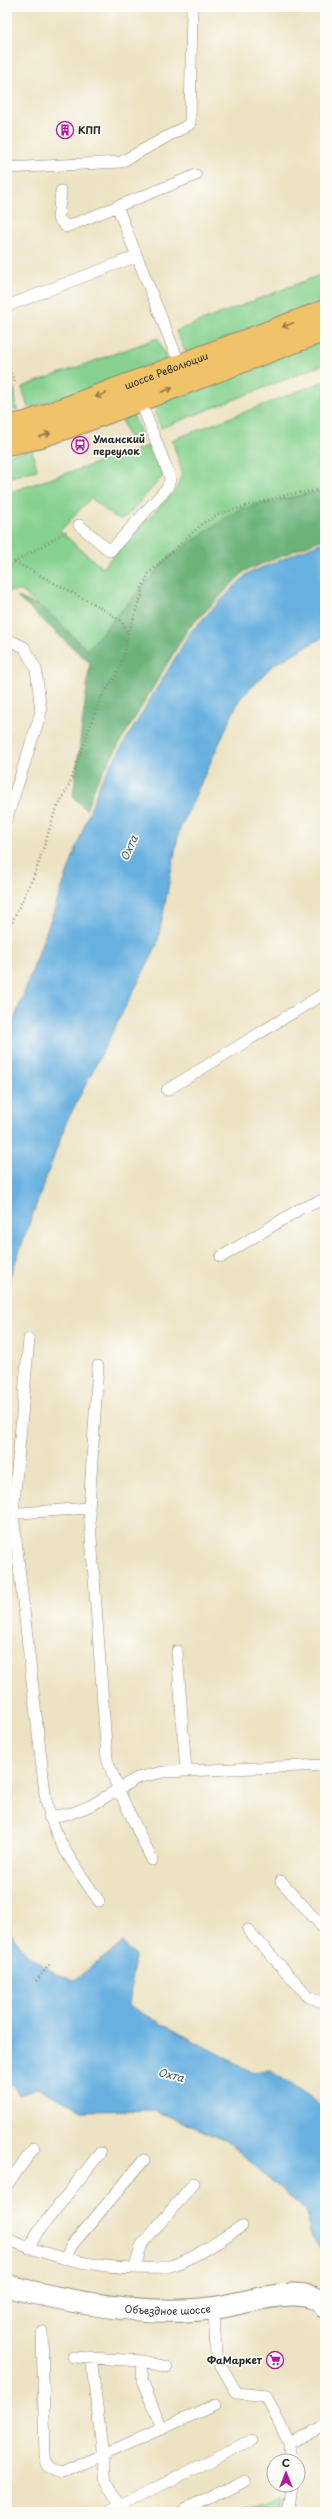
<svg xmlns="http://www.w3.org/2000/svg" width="332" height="2519" viewBox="0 0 332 2519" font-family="'Playpen Sans',sans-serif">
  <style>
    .green { fill: #86d18f; stroke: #587e5d }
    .forest { fill: #6cb37a; stroke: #4c6f52 }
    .water { fill: #68b0e0; stroke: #4a6e86 }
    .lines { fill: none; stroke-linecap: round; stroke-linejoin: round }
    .lane-casing { stroke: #8c8777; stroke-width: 12 }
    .street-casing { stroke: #8c8777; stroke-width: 24 }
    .primary-casing { stroke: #8c8777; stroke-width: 24 }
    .path { stroke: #8c8777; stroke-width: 2.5; stroke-dasharray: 1 3; stroke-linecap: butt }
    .lane { stroke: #fff; stroke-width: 11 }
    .street { stroke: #fff; stroke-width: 22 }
    .primary { stroke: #f1c369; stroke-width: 22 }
    .oneway { stroke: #8e774a }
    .labels { text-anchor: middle; stroke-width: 3.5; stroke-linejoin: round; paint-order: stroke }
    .poi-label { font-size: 10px; font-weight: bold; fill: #2b2b2b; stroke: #fdfcf7; text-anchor: start }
    .street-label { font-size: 10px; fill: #2b2b2b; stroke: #fdfcf7 }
    .water-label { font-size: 11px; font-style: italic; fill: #405a6a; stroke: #fdfcf7 }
  </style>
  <rect width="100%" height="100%" fill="#fdfcf7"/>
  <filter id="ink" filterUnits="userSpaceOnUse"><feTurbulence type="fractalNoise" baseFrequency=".025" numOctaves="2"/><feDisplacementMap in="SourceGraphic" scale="8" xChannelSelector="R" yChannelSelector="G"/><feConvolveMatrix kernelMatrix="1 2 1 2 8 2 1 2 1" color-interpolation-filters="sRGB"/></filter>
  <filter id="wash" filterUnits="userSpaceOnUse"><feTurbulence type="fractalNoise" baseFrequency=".012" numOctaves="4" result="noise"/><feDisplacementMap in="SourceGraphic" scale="16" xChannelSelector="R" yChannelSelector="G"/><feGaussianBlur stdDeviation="0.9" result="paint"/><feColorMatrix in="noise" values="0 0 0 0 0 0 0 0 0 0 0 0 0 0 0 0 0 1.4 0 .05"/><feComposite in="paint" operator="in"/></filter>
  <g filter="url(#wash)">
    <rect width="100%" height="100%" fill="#ece3c3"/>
    <path class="green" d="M325 273V301L186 353 176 331Z
      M158 338 167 361 66 397 28 408 22 387Z
      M325 340V364L161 428 155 414 156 403Z
      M325 381V490L239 510 168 558 87 650 22 591H7V493L148 446H153L163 476 127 516 121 519 113 516 91 498 60 531 102 568 177 488 182 472 172 440Z
      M14 388 17 410 7 409V390Z
      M132 414 137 422 141 435 129 439 122 420Z
      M32 450 37 470 7 478V455Z
      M277 2498V2512H241Z"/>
    <path class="forest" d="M325 490V538L245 571 188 629 96 783 86 810 73 797 90 663 17 597 44 608 87 650 168 558 239 509Z"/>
    <path class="water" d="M325 541V636L273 665 239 700 179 831 157 945 66 1123 7 1285V1040L100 783 192 630 247 574Z
      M7 1927 26 1954 51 1971 73 1981 123 1943 135 1956 129 2006 252 2072 269 2070 309 2096 325 2109V2254L309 2234 307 2212 227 2141 154 2110 84 2111 37 2088 19 2094 7 2079Z"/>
  </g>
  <g filter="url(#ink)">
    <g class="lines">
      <g class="lane-casing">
        <path id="lane" d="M7 168 121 162 190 124 192 7
          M61 191 58 218 66 227 196 175
          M117 206 180 365
          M7 306 137 256
          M79 525 110 551 167 488 170 480 168 472 140 400
          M7 639 24 647 36 669 41 712 7 818
          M167 1090 325 993
          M221 1257 300 1209 325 1199
          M29 1339 13 1514 45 1794C52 1838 74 1865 99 1901
          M98 1366 89 1508 107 1759 119 1791 152 1860
          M7 1514 89 1508
          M177 1651 186 1771
          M49 1817 72 1813 92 1805 137 1778 163 1772 325 1765
          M281 1881 325 1930
          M248 1930 309 1997 325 2003
          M7 2185 34 2148
          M7 2239C47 2256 87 2266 131 2268 145 2268 160 2270 173 2265 198 2257 220 2239 242 2226
          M29 2248 37 2233 100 2153
          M65 2259 72 2245 144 2160
          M135 2268 141 2246 194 2183
          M214 2308 216 2357 237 2393 266 2396 289 2443 290 2461
          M42 2331 45 2456C47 2467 51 2471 62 2473L215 2405
          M73 2357 143 2361 167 2367
          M91 2357 106 2482 124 2512
          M143 2361 142 2380 162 2429
          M289 2443 325 2426
          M108 2512 251 2440
          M181 2512 245 2481
          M289 2512 292 2485"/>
      </g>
      <g class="street-casing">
        <g id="street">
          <path id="s1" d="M7 2286C72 2303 147 2317 214 2308 241 2305 306 2280 325 2307"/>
        </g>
      </g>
      <g class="primary-casing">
        <g id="primary">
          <path id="s2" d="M7 426 26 423 325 311"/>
          <path d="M7 444 32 439 74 425 325 330"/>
        </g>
      </g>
      <path class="path" d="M7 366 16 384
        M15 562 105 610 121 621 128 633
        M7 567 67 531
        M7 933 36 871 55 812 70 783 100 699 116 676 124 654 128 633 142 595V587L150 572 202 524 219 514 286 495 325 489
        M36 1981 50 1964"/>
      <use href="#lane" class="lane"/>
      <use href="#street" class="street"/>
      <use href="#primary" class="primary"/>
    </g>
    <defs><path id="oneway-shaft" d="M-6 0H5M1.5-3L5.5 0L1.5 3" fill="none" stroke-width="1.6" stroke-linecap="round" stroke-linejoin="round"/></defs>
    <g class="oneway">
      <use href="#oneway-shaft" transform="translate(288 325) rotate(159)"/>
      <use href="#oneway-shaft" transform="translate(167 390) rotate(-21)"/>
      <use href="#oneway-shaft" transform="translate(101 395) rotate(159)"/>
      <use href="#oneway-shaft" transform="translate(45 435) rotate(-19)"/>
    </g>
  </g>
  <defs>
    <g id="building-ring" transform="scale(0.9)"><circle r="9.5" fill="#fdfcf7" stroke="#b5179e" stroke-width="1.5"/><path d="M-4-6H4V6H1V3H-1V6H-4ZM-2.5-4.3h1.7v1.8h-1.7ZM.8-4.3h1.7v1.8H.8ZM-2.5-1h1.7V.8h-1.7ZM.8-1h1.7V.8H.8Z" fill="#b5179e"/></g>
    <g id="bus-ring" transform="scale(0.9)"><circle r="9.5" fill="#fdfcf7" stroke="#b5179e" stroke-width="1.5"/><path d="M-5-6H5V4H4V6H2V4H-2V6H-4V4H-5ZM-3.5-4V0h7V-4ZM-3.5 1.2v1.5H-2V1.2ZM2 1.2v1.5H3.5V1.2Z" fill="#b5179e"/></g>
    <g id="supermarket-ring" transform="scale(0.9)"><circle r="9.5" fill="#fdfcf7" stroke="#b5179e" stroke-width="1.5"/><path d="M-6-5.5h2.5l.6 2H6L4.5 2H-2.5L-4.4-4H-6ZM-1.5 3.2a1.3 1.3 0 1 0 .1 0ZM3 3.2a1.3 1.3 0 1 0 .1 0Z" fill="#b5179e"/></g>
  </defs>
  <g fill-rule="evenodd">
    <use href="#building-ring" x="65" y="130"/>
    <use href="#bus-ring" x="80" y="445"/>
    <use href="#supermarket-ring" x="275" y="2360"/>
  </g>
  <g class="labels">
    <g class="poi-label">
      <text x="78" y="134">КПП</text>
      <text x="93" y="443">Уманский<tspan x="93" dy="12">переулок</tspan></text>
      <text x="262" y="2364" text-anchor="end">ФаМаркет</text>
    </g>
    <g class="street-label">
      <text dy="4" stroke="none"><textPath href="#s2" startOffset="169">шоссе Революции</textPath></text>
      <text dy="4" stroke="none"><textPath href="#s1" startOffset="163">Объездное шоссе</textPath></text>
    </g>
    <g class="water-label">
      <text transform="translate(129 848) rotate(-66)" y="4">Охта</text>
      <text transform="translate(171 2075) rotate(14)" y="4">Охта</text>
    </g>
  </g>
  <rect width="332" height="2519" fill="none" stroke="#fdfcf7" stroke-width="24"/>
  <g transform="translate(286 2473)"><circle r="19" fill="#fdfcf7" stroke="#a9a8a5"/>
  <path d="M0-3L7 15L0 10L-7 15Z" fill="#b5179e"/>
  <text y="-6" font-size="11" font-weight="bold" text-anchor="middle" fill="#2b2b2b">С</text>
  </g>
</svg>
